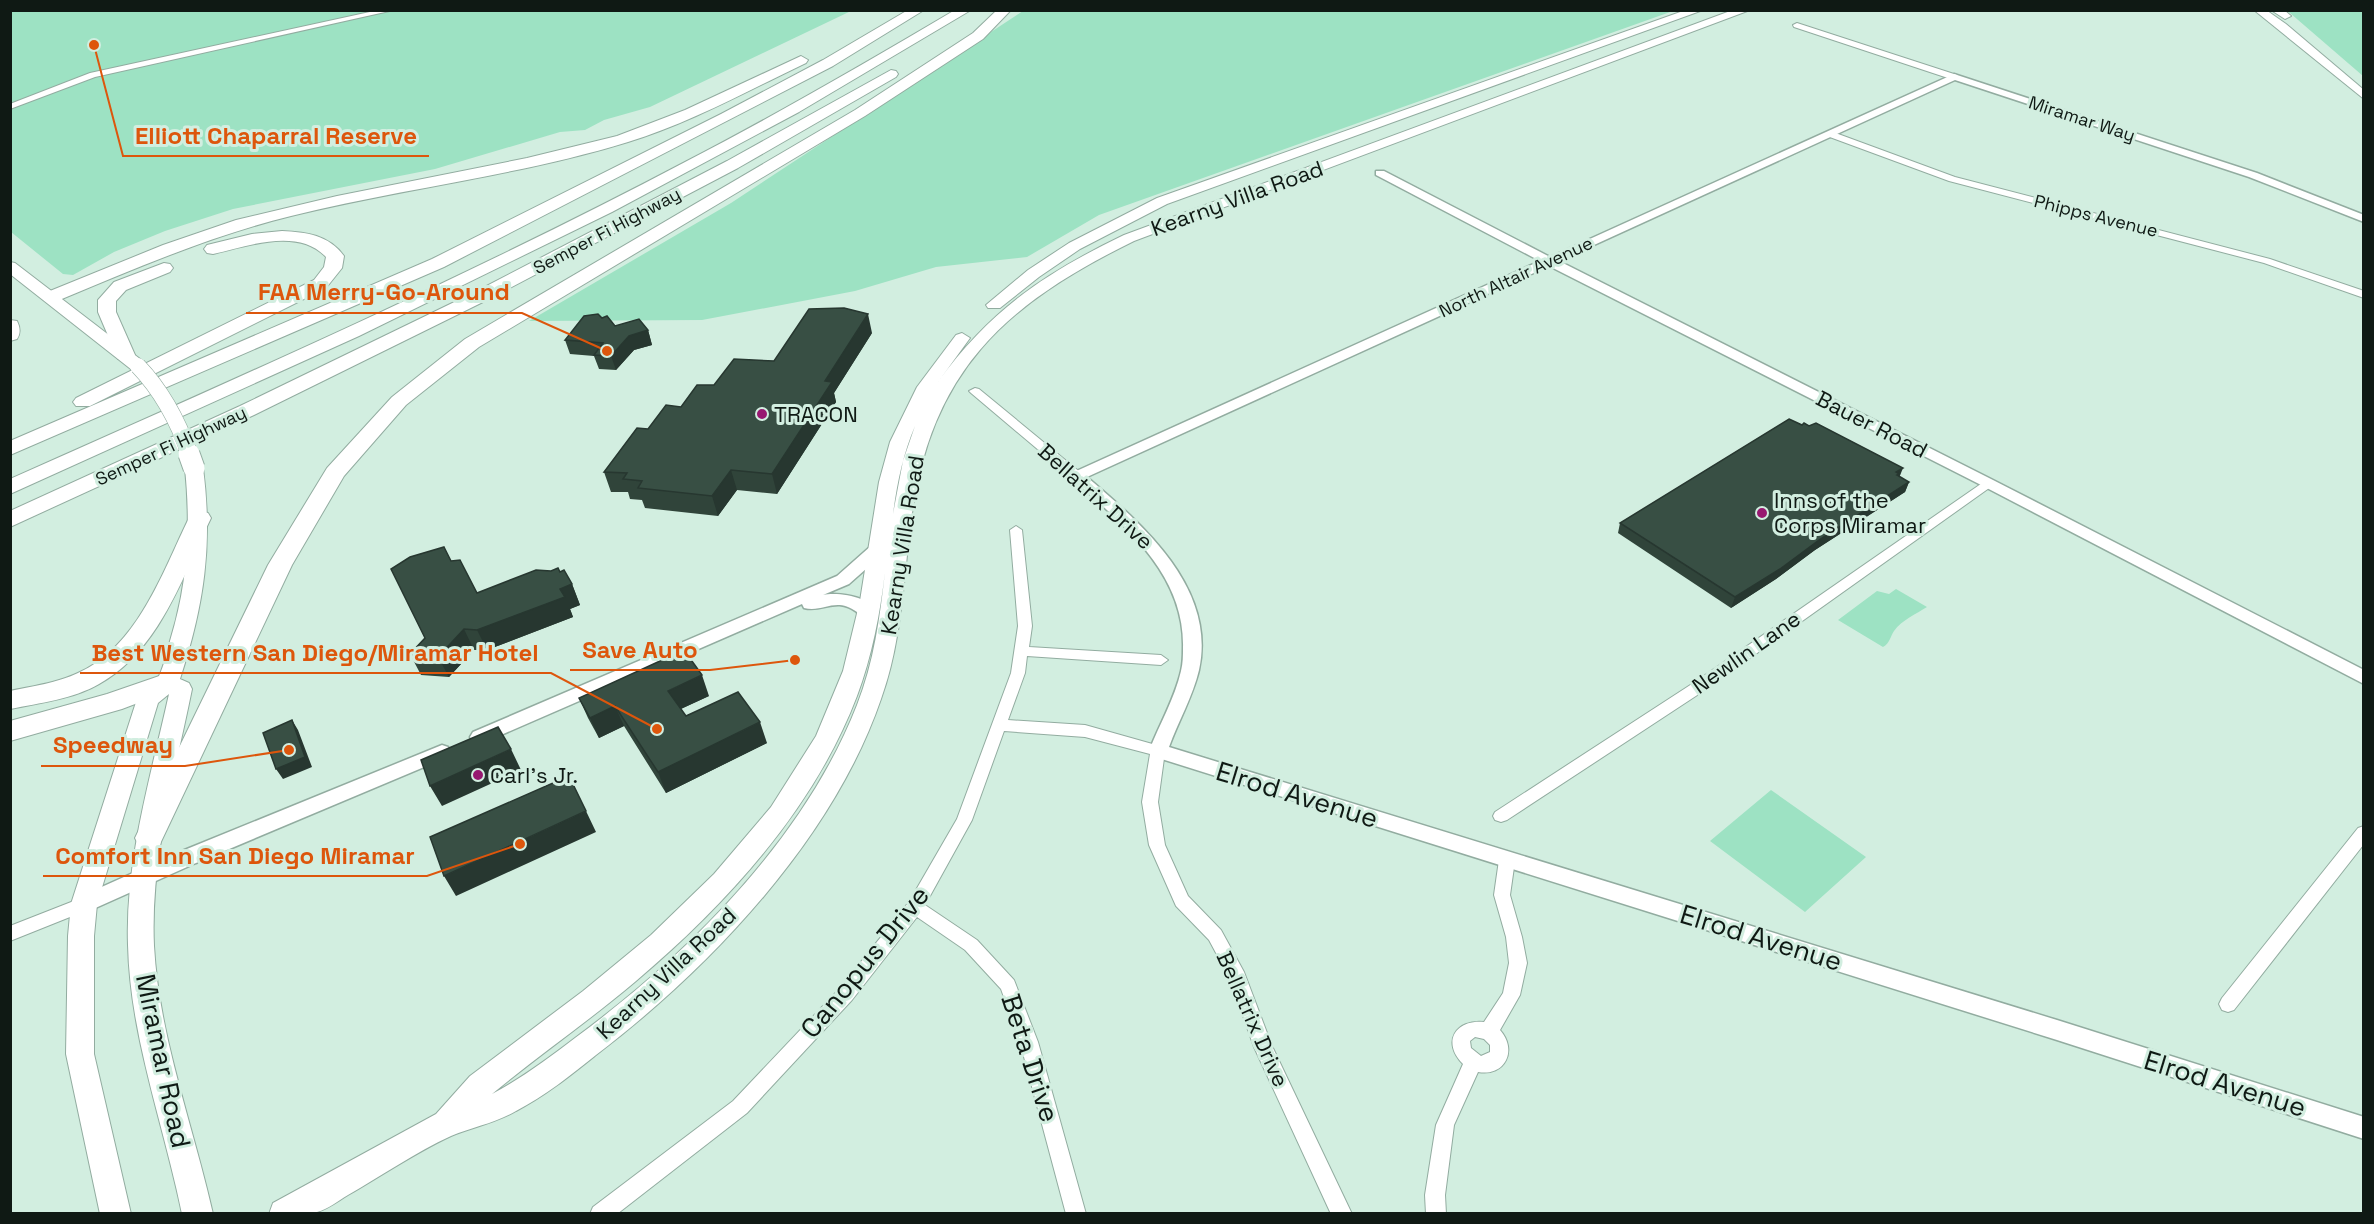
<svg xmlns="http://www.w3.org/2000/svg" width="2374" height="1224" viewBox="0 0 2374 1224" font-family="'Space Grotesk',sans-serif">
  <style>
    .green { fill: #9de2c3 }
    .lines { fill: none; stroke-linecap: round; stroke-linejoin: round }
    .minor-casing { stroke: #92aca0; stroke-width: 2 }
    .tertiary-casing { stroke: #92aca0; stroke-width: 3 }
    .secondary-casing { stroke: #92aca0; stroke-width: 2 }
    .primary-casing { stroke: #92aca0; stroke-width: 2 }
    .motorway-casing { stroke: #92aca0; stroke-width: 2 }
    .minor { fill: #fff; fill-rule: evenodd }
    .tertiary { fill: #fff; fill-rule: evenodd }
    .secondary { fill: #fff; fill-rule: evenodd }
    .primary { fill: #fff; fill-rule: evenodd }
    .motorway { fill: #fff; fill-rule: evenodd }
    .primary-bridge-far1-casing { stroke: #92aca0; stroke-width: 17; stroke-linecap: butt }
    .primary-bridge-casing { stroke: #92aca0; stroke-width: 23; stroke-linecap: butt }
    .primary-bridge-far1 { stroke: #fff; stroke-width: 16 }
    .primary-bridge { stroke: #fff; stroke-width: 21 }
    .wall { fill: #30443a }
    .shaded-wall { fill: #273730 }
    .building { fill: #384f44; stroke: #273730; stroke-width: 1.5 }
    .poi-dot { fill: #971870; stroke: #d2eee0; stroke-width: 2 }
    .labels { text-anchor: middle; stroke-width: 6; stroke-linejoin: round; paint-order: stroke }
    .far-street-label { font-size: 18px; fill: #0f1914; stroke: #d2eee0 }
    .street-label { font-size: 22px; fill: #0f1914; stroke: #d2eee0 }
    .poi-label { font-size: 22px; fill: #0f1914; stroke: #d2eee0; text-anchor: start }
    .near-street-label { font-size: 27px; fill: #0f1914; stroke: #d2eee0 }
    .leader { fill: none; stroke: #dd560c; stroke-width: 2 }
    .callout-dot { fill: #dd560c; stroke: #d2eee0; stroke-width: 2 }
    .callout-label { font-size: 24px; text-anchor: middle; font-weight: bold; fill: #dd560c; stroke: #d2eee0; stroke-width: 6; stroke-linejoin: round; paint-order: stroke }
  </style>
  <rect width="100%" height="100%" fill="#d2eee0"/>
  <path class="green" d="M10 11H851L650 107 604 120 585 130 560 132 435 169 233 209 165 231 114 252 73 275 63 274 11 232Z
    M1023 11H1673L1099 215 1027 257 936 267 855 291 702 320 529 321 731 203Z
    M2285 11H2363V76L2290 13Z
    M1896 589 1927 607C1916 614 1902 620 1894 631 1890 637 1890 643 1883 647L1838 620 1877 591 1889 594Z
    M1771 790 1866 857 1805 912 1710 841Z"/>
  <g class="lines">
    <g class="minor-casing">
      <path id="minor" d="M379 10H394L95 77 10 109V104L90 73Z
        M1797 23 1957 75 1958 77 1951 79 1794 27 1793 25Z
        M1830 131 1955 177 2270 259 2364 291V298L2264 263 1949 181 1827 136 1826 134Z
        M975 388 979 389 1081 473 1083 476 1081 479H1073L971 393 969 391Z
        M1988 479 1994 483 1992 486 1708 688 1507 820 1501 822 1495 820 1493 816 1495 812 1698 680Z
        M1016 526 1022 530 1032 626 1029 647 1161 655 1168 660 1161 665 1027 656 1025 673 1008 720 1085 725 1163 747 1165 751 1158 802 1165 845 1188 896 1221 930 1244 972 1272 1046 1352 1214H1331L1254 1047 1230 979 1209 940 1176 906 1149 845 1142 802 1150 754 1085 737 1004 731 972 820 925 905 977 940 1014 980 1038 1042 1086 1214H1066L1020 1042 1001 989 965 950 917 917 852 1000 747 1113 617 1214H590L593 1207 733 1101 840 988 909 902 957 819 1011 673 1018 626 1010 530Z
        M2364 826V844L2234 1010 2228 1012 2222 1010 2219 1004 2222 998 2358 828Z
        M1507 853 1513 855 1515 860 1510 895 1522 937 1527 963 1520 995 1500 1030C1518 1050 1505 1077 1478 1072L1454 1125 1445 1195 1446 1214H1426L1425 1195 1436 1125 1463 1064C1441 1042 1456 1019 1484 1022L1503 993 1509 963 1506 937 1494 895 1499 860 1501 855ZM1475 1037 1484 1039 1490 1045V1052L1481 1056 1471 1048 1470 1041Z
        M84 897 90 899 92 904 90 909 10 941V926Z"/>
    </g>
    <g class="tertiary-casing">
      <path id="tertiary" d="M1954 74 2257 173 2364 215V222L2249 177 1955 80 1559 261 1993 480 2364 670V684L1983 486 1549 266 1087 477C1142 524 1217 588 1199 670 1193 696 1178 722 1169 747L2057 1020 2364 1117V1139L2057 1040 1152 756 1149 751C1159 725 1175 698 1181 671 1183 663 1183 655 1183 648 1185 573 1123 524 1072 479L1070 476 1072 473 1540 261 1376 175V171H1384L1550 257Z
        M878 544 886 549 884 553 849 584 823 595C841 591 889 599 873 627H861L857 612C835 596 824 613 804 608L802 604 485 742 479 744 473 742 470 737 473 732 837 576 872 545Z
        M442 745 448 747 451 752 448 757 196 863 91 910 84 913 77 910 74 904 77 898 182 851Z"/>
    </g>
    <g class="secondary-casing">
      <path id="secondary" d="M2254 10H2266L2286 24 2364 90V99Z"/>
    </g>
    <g class="primary-casing">
      <path id="primary" d="M1686 10H1703L1167 204 1080 249 1039 277 1000 308H988L986 305 1028 270 1069 243 1157 198Z
        M1733 10H1750L1134 241C1004 305 930 371 911 521 903 581 902 641 881 699 833 839 711 967 596 1055 571 1075 545 1096 516 1111 496 1123 473 1127 451 1136 416 1152 381 1176 348 1195 338 1201 328 1209 317 1212 304 1217 283 1214 269 1214L273 1203 436 1114 470 1076 583 991 651 935 714 874 771 807 816 736 843 671 860 601 879 482 890 442 917 387 956 335 962 333 970 338 938 382C990 310 1045 273 1124 235ZM915 426 903 461 893 514C897 483 903 454 915 426ZM885 572C880 617 874 662 857 705 805 838 689 954 575 1038 549 1058 522 1078 492 1094 539 1055 589 1021 636 981 727 904 814 809 857 696 872 656 880 614 885 572Z
        M2271 10H2284L2291 16 2285 19Z
        M10 262 15 263 144 362 146 366 144 370H132L10 274Z
        M194 462 201 464 203 468C213 545 204 606 180 679L189 683 192 689C175 773 150 859 154 946 159 1037 193 1125 213 1214H182C164 1125 130 1037 128 945 125 860 151 776 169 694L158 703 97 904 94 936V1054L131 1214H100L66 1054 68 936 71 904 137 699C142 690 154 685 159 676 164 666 167 652 170 641 188 583 191 528 185 468L187 464Z"/>
    </g>
    <g class="motorway-casing">
      <path id="motorway" d="M908 10H924L833 66 444 267 10 455V441L432 259 721 114 823 60Z
        M955 10H971L799 112 612 212 359 336 10 494V479C238 378 467 277 687 161 778 114 867 62 955 10Z
        M997 10H1011L983 39 865 116 479 347 406 405 344 476 292 565 159 846 149 849 139 846 135 838 268 565 327 468 392 397 465 339 855 110 973 33Z
        M801 56 808 60 806 63C747 91 690 123 628 142 518 176 403 188 291 216 210 236 134 269 57 301H45L42 297 45 293 163 245 236 220 337 196 527 158 617 136 685 110Z
        M891 70 896 71 898 74 896 77 738 168 487 300 254 415 10 527V511L240 406 475 292 727 161Z
        M282 231C306 232 329 235 344 256L342 268 326 288 90 406H76L73 402 76 398 314 280 324 267 326 257C298 227 248 246 213 254L207 253 204 249 207 245 252 234Z
        M164 263 170 264 173 268 170 272 126 290 116 301V312L135 355 132 359H118L98 312V300L114 282Z
        M10 320 17 321C20 327 21 333 17 339L10 341Z
        M200 511 208 513 211 518C183 576 159 651 99 684 73 699 40 703 10 709V691C33 686 57 683 78 673 138 646 162 573 189 518L192 513Z
        M168 673 177 676 181 682 177 688 122 709 10 741V721L107 694Z"/>
    </g>
    <use href="#minor" class="minor"/>
    <use href="#tertiary" class="tertiary"/>
    <use href="#secondary" class="secondary"/>
    <use href="#primary" class="primary"/>
    <use href="#motorway" class="motorway"/>
    <g class="primary-bridge-far1-casing">
      <path id="primary-bridge-far1" d="M138 366C163 392 178 421 190 455"/>
    </g>
    <g class="primary-bridge-casing">
      <path id="primary-bridge" d="M189 454 194 468"/>
    </g>
    <use href="#primary-bridge-far1" class="primary-bridge-far1"/>
    <use href="#primary-bridge" class="primary-bridge"/>
  </g>
  <path class="wall" d="M602 318 615 326 648 330 652 345 634 350 616 370 599 369 594 356 570 354 565 340Z
    M872 333 834 393 836 402 777 494 737 490 718 516 645 508 642 500 630 499 628 492H611L604 472 648 429 714 385 774 361Z
    M1802 425 1909 482 1905 492 1815 550 1776 579 1731 608 1618 533 1620 523Z
    M451 561 477 593 560 572 572 584 580 605 570 609 573 617 487 650H474L449 677 421 675 410 654 425 638Z
    M709 696 681 709 686 716 767 743 666 793 624 726 599 738 588 718 579 698Z"/>
  <path class="shaded-wall" d="M868 314 872 333 834 393 836 402 777 494 772 474 825 381Z
    M648 330 652 345 634 350 616 370 611 356 629 336Z
    M1903 468 1899 478 1896 472Z
    M731 470 737 490 718 516 712 496Z
    M1909 482 1905 492 1815 550 1776 579 1731 608 1735 597 1819 540Z
    M572 584 580 605 570 609 573 617 487 650 477 630 560 589Z
    M464 629 474 650 449 677 438 657Z
    M702 675 709 696 676 711 668 691Z
    M615 706 624 726 599 738 590 718Z
    M292 720 298 730 312 767 283 779 276 769Z
    M760 722 767 743 666 793 658 772Z
    M511 749 521 770 442 806 430 786Z
    M586 811 596 832 456 896 444 876Z"/>
  <path class="building" d="M844 308 868 314 825 381 832 382 772 474 731 470 712 496 638 488 642 481 623 479 627 473 604 472 637 428 648 429 666 405 681 407 697 385H714L734 359 774 361 809 309Z
    M598 314 602 318 607 316 615 326 639 319 648 330 629 336 611 356 594 355 603 343 565 340 584 316Z
    M1789 419 1802 425 1804 423 1809 426 1816 423 1903 468 1896 472 1899 474 1897 475 1909 482 1819 540 1780 569 1735 597 1620 523Z
    M444 547 451 561 460 560 477 593 536 570 551 571 558 568 560 572 564 570 572 584 560 589 565 597 477 630 464 629 438 657 410 654 425 638 391 569 410 557Z
    M684 650 702 675 668 691 686 716 738 692 760 722 658 772 615 706 590 718 579 698Z
    M292 720 305 757 276 769 263 733Z
    M498 727 511 749 430 786 421 760Z
    M569 776 586 811 444 876 430 837Z"/>
  <g class="poi-dot">
    <circle cx="762" cy="414" r="6"/>
    <circle cx="1762" cy="513" r="6"/>
    <circle cx="478" cy="775" r="6"/>
  </g>
  <g class="labels">
    <g class="far-street-label">
      <text transform="translate(2082 119) rotate(18)" y="6">Miramar Way</text>
      <text transform="translate(2096 216) rotate(14)" y="6">Phipps Avenue</text>
      <text transform="translate(607 231) rotate(-28)" y="6">Semper Fi Highway</text>
      <text transform="translate(1516 277) rotate(-25)" y="6">North Altair Avenue</text>
      <text transform="translate(171 446) rotate(-25)" y="6">Semper Fi Highway</text>
    </g>
    <g class="street-label">
      <text transform="translate(1237 198) rotate(-20)" y="8">Kearny Villa Road</text>
      <text transform="translate(1872 424) rotate(27)" y="8">Bauer Road</text>
      <text transform="translate(1096 496) rotate(42)" y="8">Bellatrix Drive</text>
      <text transform="translate(902 545) rotate(-81)" y="8">Kearny Villa Road</text>
      <text transform="translate(1746 652) rotate(-35)" y="8">Newlin Lane</text>
      <text transform="translate(666 973) rotate(-43)" y="8">Kearny Villa Road</text>
      <text transform="translate(1253 1019) rotate(66)" y="8">Bellatrix Drive</text>
    </g>
    <g class="poi-label">
      <text x="774" y="422">TRACON</text>
      <text x="1774" y="508">Inns of the<tspan x="1774" dy="25">Corps Miramar</tspan></text>
      <text x="490" y="783">Carl's Jr.</text>
    </g>
    <g class="near-street-label">
      <text transform="translate(1297 795) rotate(17)" y="9">Elrod Avenue</text>
      <text transform="translate(1761 938) rotate(17)" y="9">Elrod Avenue</text>
      <text transform="translate(865 962) rotate(-51)" y="9">Canopus Drive</text>
      <text transform="translate(1030 1058) rotate(72)" y="9">Beta Drive</text>
      <text transform="translate(163 1061) rotate(78)" y="9">Miramar Road</text>
      <text transform="translate(2225 1084) rotate(17)" y="9">Elrod Avenue</text>
    </g>
  </g>
  <path class="leader" d="M94 45L123 156H429M607 351L522 313H246M795 660L710 670H570M657 729L551 673H80M289 750L185 766H41M520 844L427 876H43"/>
  <g class="callout-dot">
    <circle cx="94" cy="45" r="6"/>
    <circle cx="607" cy="351" r="6"/>
    <circle cx="795" cy="660" r="6"/>
    <circle cx="657" cy="729" r="6"/>
    <circle cx="289" cy="750" r="6"/>
    <circle cx="520" cy="844" r="6"/>
  </g>
  <g class="callout-label">
    <text x="276" y="144">Elliott Chaparral Reserve</text>
    <text x="384" y="300">FAA Merry-Go-Around</text>
    <text x="640" y="658">Save Auto</text>
    <text x="315" y="661">Best Western San Diego/Miramar Hotel</text>
    <text x="113" y="753">Speedway</text>
    <text x="235" y="864">Comfort Inn San Diego Miramar</text>
  </g>
  <rect width="2374" height="1224" fill="none" stroke="#0f1914" stroke-width="24"/>
</svg>
